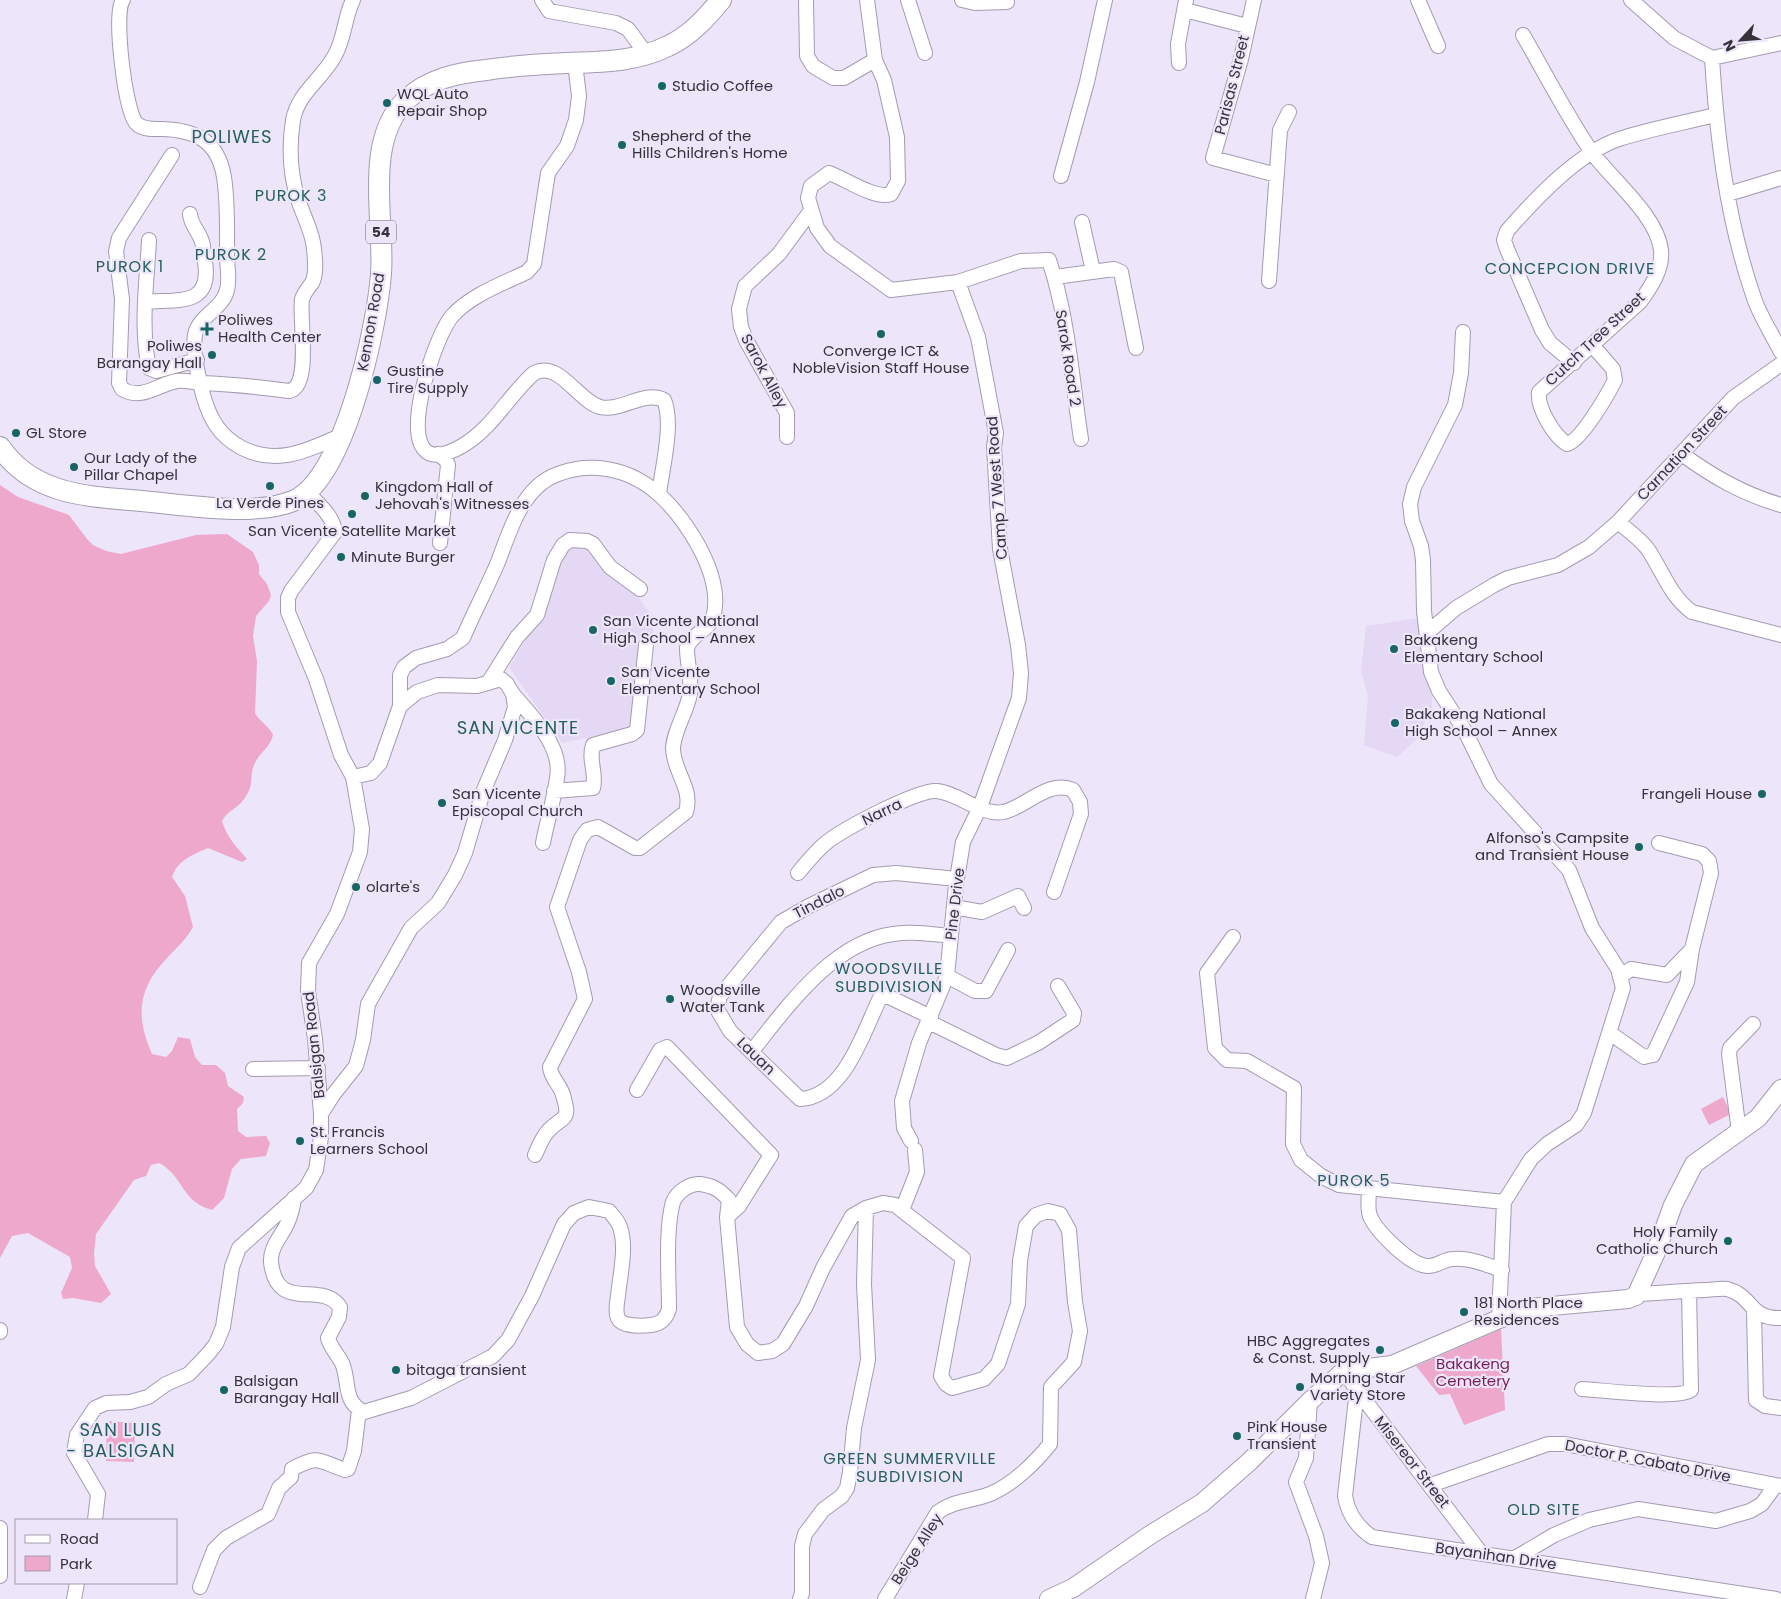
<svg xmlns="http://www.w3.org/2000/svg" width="1781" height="1599" viewBox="0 0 1781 1599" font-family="Poppins,sans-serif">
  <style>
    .built { fill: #e4d8f5 }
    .green { fill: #eda8cc }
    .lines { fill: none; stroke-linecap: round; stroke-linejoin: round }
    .minor-casing { stroke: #a39baf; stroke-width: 16 }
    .major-casing { stroke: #a39baf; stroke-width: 20 }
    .highway-casing { stroke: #a39baf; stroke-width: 22 }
    .minor { stroke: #fff; stroke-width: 14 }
    .major { stroke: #fff; stroke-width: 18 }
    .highway { stroke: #fff; stroke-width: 20 }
    .poi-dot { fill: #176666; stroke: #ede5fa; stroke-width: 2 }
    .labels { text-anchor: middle; stroke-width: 4.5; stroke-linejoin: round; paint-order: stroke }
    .shield { fill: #ede5fa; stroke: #6c6874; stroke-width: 1 }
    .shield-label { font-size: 14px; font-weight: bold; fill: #35323a }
    .street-label { font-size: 15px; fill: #35323a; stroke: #ede5fa }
    .poi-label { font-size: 15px; fill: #35323a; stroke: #ede5fa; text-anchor: start }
    .park-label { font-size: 15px; fill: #771e55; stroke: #ede5fa }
    .neighbourhood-label { font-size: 16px; letter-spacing: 1px; fill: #255f5f; stroke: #ede5fa }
    .quarter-label { font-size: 18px; letter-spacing: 1px; fill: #255f5f; stroke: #ede5fa }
  </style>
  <rect width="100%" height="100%" fill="#ede5fa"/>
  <path class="built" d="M573 545H583L595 552 635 592 653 618V642L640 644 633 728 562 743 509 667 547 605 550 585 565 549Z
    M1419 618 1431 677 1432 707 1417 739 1397 757 1364 745 1368 696 1361 672 1366 626Z"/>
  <path class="green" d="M0 485 18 497 69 515 87 539 93 545 106 551 121 554 196 535 227 534 253 552 259 565V574L267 584 271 595 269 601 256 616 253 636 257 661 255 713C260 722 269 726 273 735 270 748 258 754 254 765 249 778 255 785 244 799 237 809 227 811 222 821 227 838 236 846 247 859L242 862 208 848C192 855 178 860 172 877L185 896 193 927C186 940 177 947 168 957 138 988 135 1015 152 1054L166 1057 172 1051 178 1037 190 1039 195 1057 202 1065H216L225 1073 228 1086 244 1097 243 1103 237 1109 238 1131 246 1137 266 1136 270 1143 266 1156 241 1159 232 1169 224 1198 212 1210C206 1208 200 1206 194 1201 181 1190 177 1172 159 1163L151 1165 146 1176 134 1180 96 1234 94 1253 95 1266 111 1294 101 1303 73 1298 63 1299 61 1293 72 1268 70 1257 28 1233 12 1236 0 1258Z
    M1723 1097 1731 1114 1709 1125 1701 1109Z
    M1501 1329 1505 1410 1464 1425 1450 1394 1439 1395 1416 1366Z
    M107 1421 135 1423 134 1462 106 1461Z"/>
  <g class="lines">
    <g class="minor-casing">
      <path id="minor" d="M123 0C113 11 125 114 137 124 144 130 154 129 162 129 196 130 218 141 224 177 228 203 227 230 227 256 227 267 230 279 227 290 223 309 198 316 195 335 192 353 199 378 203 395 210 419 219 436 242 448 277 466 309 450 342 435
        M542 0 549 11 616 23 628 29 647 55
        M806 0 807 56 813 66 833 78H844L875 60
        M867 0 875 60 884 80 897 137 898 181 891 194C876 200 846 179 829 173L811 186 808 198 817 228 830 246 891 290 958 282 1021 261 1049 260C1068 317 1072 380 1081 439
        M908 0 925 53
        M962 0 975 3 1007 2
        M1254 0 1241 59 1213 158 1277 175
        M1418 0 1438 46
        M1631 0 1674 38 1712 58C1717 139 1727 220 1754 298 1760 316 1772 334 1781 352
        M1185 10 1247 26
        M1523 35C1545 73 1566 114 1591 151 1610 178 1657 215 1661 250 1663 269 1651 287 1640 302L1539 392C1537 408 1554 436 1567 444 1581 441 1608 394 1615 380L1613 369 1592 345
        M1712 58 1781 43
        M575 63 579 96 576 120 567 146 548 173 534 264 527 272C502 284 471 295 452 316 431 342 382 492 462 446 493 428 508 396 534 373 559 360 577 400 600 407 622 412 643 390 664 400 674 423 662 469 659 494
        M1179 63 1178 44 1186 0
        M172 155 119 238 116 251 122 299 119 383 122 389C142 401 158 384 177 381 185 380 192 382 200 383 230 384 259 387 289 391 312 387 299 318 302 299 304 293 308 288 312 283 317 274 315 259 314 249 313 232 303 216 298 199 290 174 289 146 293 120 298 93 321 80 334 57 345 39 344 18 353 0
        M1061 176 1087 82 1105 0
        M1728 194 1781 178
        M1082 222 1093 271
        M149 240C147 281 140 327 149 368L156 371 197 360
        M1055 277 1114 269 1121 272 1136 348
        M1269 281 1280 130 1289 112
        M145 302C178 299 212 307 205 262 204 254 204 246 201 239 197 229 191 225 190 214
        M1463 332 1461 373 1455 405 1414 487 1410 504 1412 521 1421 546 1423 560 1424 611 1431 672 1439 691 1465 731 1491 784 1569 870 1592 928 1618 969 1623 988 1584 1113 1576 1125 1547 1144 1531 1159 1504 1202 1499 1319
        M1574 363 1550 343 1542 330 1507 249 1504 240 1507 231C1535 199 1578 153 1619 139 1650 129 1683 123 1715 115
        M787 437V413L746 340 741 327 739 309 745 286 779 254 810 212
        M438 454 446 460 448 465 440 543
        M1682 454C1713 477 1743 494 1781 505
        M1618 522C1628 530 1639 538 1647 548 1663 571 1669 595 1692 612L1781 635
        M1427 633 1456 608 1494 585 1508 578 1558 565 1589 547 1618 522 1733 398 1781 364
        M488 683 517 637 537 615 554 560 563 545 570 540 587 541 593 544 610 567 640 589
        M513 694C532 717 563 746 557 778 554 800 547 821 543 843
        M353 777 371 773 380 763 400 706V675L404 667 416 658 447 649 463 638C474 612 487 588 498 562 508 536 517 505 538 486 550 475 567 470 583 468 638 464 673 501 698 545 709 565 719 590 714 614 711 631 692 632 687 648 687 663 692 679 690 694 687 711 673 733 673 749 674 773 693 788 686 812L640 848H635L598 827 587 830 580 840 557 907 579 972 585 999 550 1067C551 1079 560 1084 563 1095 571 1121 564 1115 549 1130 542 1137 539 1146 535 1155
        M554 791 593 788C597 774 588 760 593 745L632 734 637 730 646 645
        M798 873C807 862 816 851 827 842 844 829 918 789 937 791 959 793 981 816 1003 812 1025 808 1048 779 1073 790L1080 802 1081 814 1054 892
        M954 907 982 912 1018 896 1024 908
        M1233 937 1207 973 1215 1048 1227 1060 1247 1061 1294 1088 1293 1144 1301 1160 1321 1176 1339 1185 1504 1202
        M947 976 975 991H986L1008 950
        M1621 976 1631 969 1667 975 1692 949
        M931 1017 887 996 880 998C864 1030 845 1097 800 1099L730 1031 717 1009 720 996 781 922 809 906 873 875 896 873 957 879
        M929 1022 996 1055 1007 1058 1038 1043 1073 1020 1074 1013 1058 986
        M1610 1033 1644 1057 1653 1055 1687 982 1692 949 1711 873 1709 861 1702 854 1659 843
        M752 1051C787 1007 833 942 893 934 913 931 932 934 951 936
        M253 1069 318 1068
        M637 1090 660 1050 667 1047 771 1155 739 1206 727 1217
        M321 1114 333 1095 356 1066 363 1040 368 1004 411 928 438 903 455 875 465 853 483 792 505 740 515 707 513 694 507 684 501 679 477 686 438 685 417 692 400 706
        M1739 1132 1729 1054 1730 1048 1753 1024
        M911 1141 904 1128 902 1101 919 1043 947 976 956 885 963 842 980 807 1019 698 1021 673 1018 645 1000 549 994 447 996 433 978 337 958 282
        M1369 1189C1369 1197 1367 1208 1370 1216 1376 1231 1410 1265 1427 1266 1436 1267 1444 1259 1453 1259 1469 1257 1486 1265 1502 1270
        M294 1198C293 1207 291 1215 287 1224 281 1237 270 1247 271 1262 277 1315 321 1279 340 1307L339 1317 328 1338C330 1347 338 1355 342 1363 350 1380 342 1402 364 1412L411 1398 493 1356 508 1340 532 1296 564 1224 574 1213 589 1207 609 1211C613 1216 618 1221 620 1227 627 1247 620 1275 618 1296 617 1302 615 1312 618 1318 622 1327 642 1326 651 1325 661 1324 666 1319 669 1309 669 1280 665 1230 673 1202 677 1192 690 1183 700 1184 714 1186 720 1190 729 1200L727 1217 737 1327 747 1344 758 1353 772 1351 783 1344 806 1306 823 1268 852 1216 866 1208 883 1203 895 1205 963 1258 941 1376 946 1384 952 1388 984 1379 998 1364 1018 1304 1020 1261 1026 1226 1036 1215 1048 1211 1060 1214 1069 1230 1075 1302 1080 1331 1074 1362 1051 1387 1050 1444C1035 1463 1012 1485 990 1494 972 1501 955 1500 938 1512L885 1599
        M902 1210 917 1172 915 1150
        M1638 1294C1660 1293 1682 1291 1704 1290 1711 1290 1720 1288 1727 1289 1754 1296 1748 1319 1781 1318
        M1754 1311 1756 1400 1765 1406 1781 1408
        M0 1330V1332
        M1344 1371 1357 1390 1481 1553
        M1582 1389C1602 1390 1678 1400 1691 1390L1689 1291
        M1357 1390 1345 1496C1348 1514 1357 1527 1372 1537L1776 1599
        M1310 1401 1306 1458 1296 1482 1316 1536 1322 1563 1313 1599
        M1431 1485 1548 1444H1565L1781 1486
        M95 1520 98 1494 74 1453 77 1435 95 1408 106 1403 130 1402 148 1397 166 1384 189 1374 208 1354 216 1344 223 1327 232 1267 239 1248 306 1188 316 1170 321 1137V1114L315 1039 308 991 309 963 337 914 360 852 362 829 353 777 341 755 316 679 288 612V598L291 591 335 532C333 515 318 504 307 492
        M0 1528V1576
        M1515 1558 1554 1535 1589 1520 1638 1509 1716 1521 1750 1511 1762 1504 1775 1486
        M200 1587 214 1550 226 1538 268 1514 279 1488 291 1477 292 1469C320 1454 318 1461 345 1470L348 1469 354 1451 359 1410
        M74 1599 77 1583
        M800 1599 802 1593V1546L805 1534 823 1510 842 1496 847 1488 850 1472 854 1428 868 1360 864 1284 866 1208"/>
    </g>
    <g class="major-casing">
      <path id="major" d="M1049 1599 1073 1588 1150 1535 1202 1503 1249 1462 1310 1401 1344 1371 1392 1365 1499 1319 1530 1308 1628 1299 1636 1296 1656 1252 1673 1205 1694 1164 1758 1118 1781 1089"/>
    </g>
    <g class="highway-casing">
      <path id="highway" d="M0 447C31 492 80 496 130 500 175 503 252 518 293 501 345 480 377 326 381 274 385 221 363 142 406 100 428 79 457 73 486 70 513 66 540 64 567 63 602 62 636 62 668 46 690 36 706 18 721 0"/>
    </g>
    <use href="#minor" class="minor"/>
    <use href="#major" class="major"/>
    <use href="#highway" class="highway"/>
  </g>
  <g class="poi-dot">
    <circle cx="662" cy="86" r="5"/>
    <circle cx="387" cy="103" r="5"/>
    <circle cx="622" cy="145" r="5"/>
    <path d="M204.5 321.5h5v5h5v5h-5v5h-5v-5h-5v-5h5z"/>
    <circle cx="881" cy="334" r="5"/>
    <circle cx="212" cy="355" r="5"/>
    <circle cx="377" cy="380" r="5"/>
    <circle cx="16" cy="433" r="5"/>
    <circle cx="74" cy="467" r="5"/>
    <circle cx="270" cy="486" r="5"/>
    <circle cx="365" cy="496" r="5"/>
    <circle cx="352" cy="514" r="5"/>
    <circle cx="341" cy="557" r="5"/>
    <circle cx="593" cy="630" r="5"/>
    <circle cx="1394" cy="649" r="5"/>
    <circle cx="611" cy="681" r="5"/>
    <circle cx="1395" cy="723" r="5"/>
    <circle cx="1762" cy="794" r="5"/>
    <circle cx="442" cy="803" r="5"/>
    <circle cx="1639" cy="847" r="5"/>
    <circle cx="356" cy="887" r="5"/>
    <circle cx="670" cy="999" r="5"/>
    <circle cx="300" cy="1141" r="5"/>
    <circle cx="1728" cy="1241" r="5"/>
    <circle cx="1464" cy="1312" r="5"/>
    <circle cx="1380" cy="1350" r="5"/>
    <circle cx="396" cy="1370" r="5"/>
    <circle cx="1300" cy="1387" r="5"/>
    <circle cx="224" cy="1390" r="5"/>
    <circle cx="1237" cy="1436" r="5"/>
  </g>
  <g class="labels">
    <rect class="shield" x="366" y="220.5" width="30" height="23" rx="4"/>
    <g class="shield-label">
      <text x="381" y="237">54</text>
    </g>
    <g class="street-label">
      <text transform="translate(1232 85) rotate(-76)" y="5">Parisas Street</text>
      <text transform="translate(371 322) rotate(-80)" y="5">Kennon Road</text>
      <text transform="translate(1595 339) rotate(-43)" y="5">Cutch Tree Street</text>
      <text transform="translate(1068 358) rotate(81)" y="5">Sarok Road 2</text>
      <text transform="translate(764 371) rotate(62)" y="5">Sarok Alley</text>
      <text transform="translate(1682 453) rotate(-47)" y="5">Carnation Street</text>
      <text transform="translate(997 488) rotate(-94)" y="5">Camp 7 West Road</text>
      <text transform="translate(882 812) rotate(-26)" y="5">Narra</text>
      <text transform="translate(819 902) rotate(-27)" y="5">Tindalo</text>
      <text transform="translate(955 904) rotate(-83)" y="5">Pine Drive</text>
      <text transform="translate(314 1045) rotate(-96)" y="5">Balsigan Road</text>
      <text transform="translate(756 1056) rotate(44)" y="5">Lauan</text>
      <text transform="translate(1648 1461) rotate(11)" y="5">Doctor P. Cabato Drive</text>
      <text transform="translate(1412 1462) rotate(52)" y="5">Misereor Street</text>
      <text transform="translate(917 1549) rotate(-57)" y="5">Beige Alley</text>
      <text transform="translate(1496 1556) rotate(8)" y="5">Bayanihan Drive</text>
    </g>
    <g class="poi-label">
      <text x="672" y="91">Studio Coffee</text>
      <text x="397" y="99">WQL Auto<tspan x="397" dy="17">Repair Shop</tspan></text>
      <text x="632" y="141">Shepherd of the<tspan x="632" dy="17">Hills Children's Home</tspan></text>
      <text x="218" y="325">Poliwes<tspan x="218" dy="17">Health Center</tspan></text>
      <text x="202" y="351" text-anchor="end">Poliwes<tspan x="202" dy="17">Barangay Hall</tspan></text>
      <text x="881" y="356" text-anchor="middle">Converge ICT &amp;<tspan x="881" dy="17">NobleVision Staff House</tspan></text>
      <text x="387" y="376">Gustine<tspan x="387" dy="17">Tire Supply</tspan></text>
      <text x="26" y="438">GL Store</text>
      <text x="84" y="463">Our Lady of the<tspan x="84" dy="17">Pillar Chapel</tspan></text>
      <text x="375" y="492">Kingdom Hall of<tspan x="375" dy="17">Jehovah's Witnesses</tspan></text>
      <text x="270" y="508" text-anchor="middle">La Verde Pines</text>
      <text x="352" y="536" text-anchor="middle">San Vicente Satellite Market</text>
      <text x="351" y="562">Minute Burger</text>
      <text x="603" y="626">San Vicente National<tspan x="603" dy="17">High School – Annex</tspan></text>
      <text x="1404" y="645">Bakakeng<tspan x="1404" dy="17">Elementary School</tspan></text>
      <text x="621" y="677">San Vicente<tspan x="621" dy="17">Elementary School</tspan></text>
      <text x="1405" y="719">Bakakeng National<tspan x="1405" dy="17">High School – Annex</tspan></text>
      <text x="452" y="799">San Vicente<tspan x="452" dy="17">Episcopal Church</tspan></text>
      <text x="1752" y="799" text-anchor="end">Frangeli House</text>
      <text x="1629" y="843" text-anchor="end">Alfonso's Campsite<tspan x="1629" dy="17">and Transient House</tspan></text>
      <text x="366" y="892">olarte's</text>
      <text x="680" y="995">Woodsville<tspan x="680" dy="17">Water Tank</tspan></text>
      <text x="310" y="1137">St. Francis<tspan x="310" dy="17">Learners School</tspan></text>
      <text x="1718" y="1237" text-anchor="end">Holy Family<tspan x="1718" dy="17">Catholic Church</tspan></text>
      <text x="1474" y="1308">181 North Place<tspan x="1474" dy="17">Residences</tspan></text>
      <text x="1370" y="1346" text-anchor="end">HBC Aggregates<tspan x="1370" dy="17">&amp; Const. Supply</tspan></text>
      <text x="406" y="1375">bitaga transient</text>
      <text x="1310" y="1383">Morning Star<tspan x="1310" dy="17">Variety Store</tspan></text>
      <text x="234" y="1386">Balsigan<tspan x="234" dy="17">Barangay Hall</tspan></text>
      <text x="1247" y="1432">Pink House<tspan x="1247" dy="17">Transient</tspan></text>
    </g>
    <g class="park-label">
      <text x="1473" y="1369">Bakakeng<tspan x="1473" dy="17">Cemetery</tspan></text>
    </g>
    <g class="neighbourhood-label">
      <text x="291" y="201">PUROK 3</text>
      <text x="231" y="260">PUROK 2</text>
      <text x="130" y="272">PUROK 1</text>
      <text x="1570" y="274">CONCEPCION DRIVE</text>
      <text x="889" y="974">WOODSVILLE<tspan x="889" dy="18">SUBDIVISION</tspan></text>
      <text x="1354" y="1186">PUROK 5</text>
      <text x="910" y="1464">GREEN SUMMERVILLE<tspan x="910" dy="18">SUBDIVISION</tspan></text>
      <text x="1544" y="1515">OLD SITE</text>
    </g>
    <g class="quarter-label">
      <text x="232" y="143">POLIWES</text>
      <text x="518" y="734">SAN VICENTE</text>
      <text x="121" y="1436">SAN LUIS<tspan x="121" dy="21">- BALSIGAN</tspan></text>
    </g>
  </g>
  <rect x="15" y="1519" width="162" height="65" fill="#ede5fa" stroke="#a39dad"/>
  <rect x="25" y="1535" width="25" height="8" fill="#ffffff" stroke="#a39dad"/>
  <text x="60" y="1544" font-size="15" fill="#35323a">Road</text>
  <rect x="25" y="1556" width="25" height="15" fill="#eda8cc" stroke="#a39dad"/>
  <text x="60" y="1569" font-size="15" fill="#35323a">Park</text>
  <g transform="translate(1741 40) rotate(244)" stroke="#ede5fa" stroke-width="4" paint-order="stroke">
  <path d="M0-4L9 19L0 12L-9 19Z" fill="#35323a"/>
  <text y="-8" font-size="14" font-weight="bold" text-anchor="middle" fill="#35323a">N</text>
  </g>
</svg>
